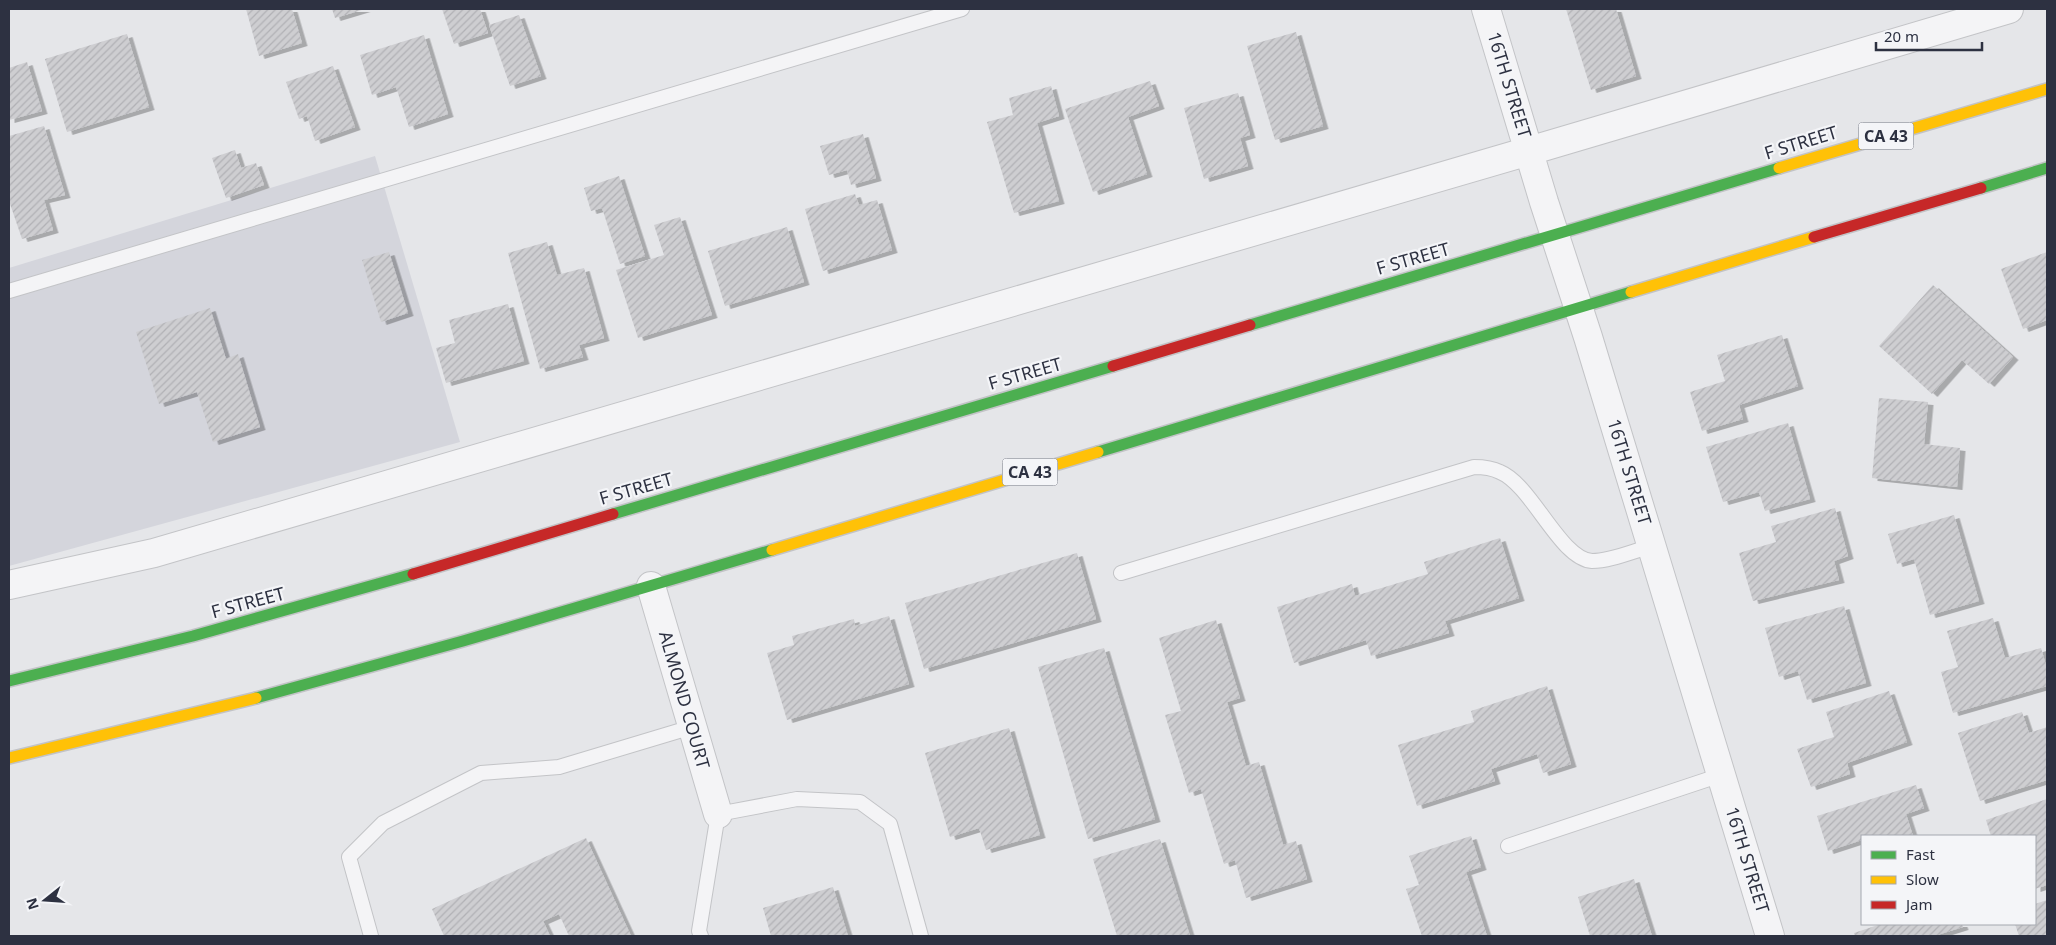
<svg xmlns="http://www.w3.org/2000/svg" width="2056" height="945" viewBox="0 0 2056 945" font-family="'Noto Sans',sans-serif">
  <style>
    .built { fill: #d4d5dc }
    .building { fill: url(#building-hatch); filter: url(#shadow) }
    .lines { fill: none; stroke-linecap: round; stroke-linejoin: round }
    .lane-casing { stroke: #c3c4c7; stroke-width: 16 }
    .street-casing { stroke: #c3c4c7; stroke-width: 30 }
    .fast-casing { stroke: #c2c3c6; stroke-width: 14 }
    .slow-casing { stroke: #c2c3c6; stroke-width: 14 }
    .jam-casing { stroke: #c2c3c6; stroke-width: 14 }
    .lane { stroke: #f4f4f6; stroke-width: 14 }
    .street { stroke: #f4f4f6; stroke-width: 28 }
    .fast { stroke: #4caf50; stroke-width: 11 }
    .slow { stroke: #ffc107; stroke-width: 11 }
    .jam { stroke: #c62828; stroke-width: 11 }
    .labels { text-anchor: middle; stroke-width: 4.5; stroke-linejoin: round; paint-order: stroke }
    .shield { fill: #f4f5f8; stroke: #696c78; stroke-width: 1 }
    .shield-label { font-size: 16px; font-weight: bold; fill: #2d3141 }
    .street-label { font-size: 18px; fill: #2d3141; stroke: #f4f5f8 }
  </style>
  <defs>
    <pattern id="building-hatch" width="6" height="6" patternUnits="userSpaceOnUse" patternTransform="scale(1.25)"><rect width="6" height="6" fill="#ceced1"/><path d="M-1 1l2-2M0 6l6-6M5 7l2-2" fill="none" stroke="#b1b1b5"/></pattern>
    <filter id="shadow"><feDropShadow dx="5.5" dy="3" stdDeviation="0" flood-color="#0004"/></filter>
  </defs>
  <rect width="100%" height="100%" fill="#e5e6e9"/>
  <path class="built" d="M375 156 460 442 9 566V268Z"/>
  <path class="building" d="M246 9H292L302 43 259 56Z
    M332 9H365L335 18Z
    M442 9H480L488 33 454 44Z
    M1566 9H1616L1636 76 1591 90Z
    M519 15 541 76 510 86 489 25Z
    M1296 32 1323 126 1275 140 1247 46Z
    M127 34 149 107 67 132 45 59Z
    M424 35 448 114 409 127 396 87 372 95 360 55Z
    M27 62 42 111 9 120V68Z
    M333 66 355 127 315 141 307 116 299 119 286 82Z
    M1150 81 1159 106 1128 117 1147 174 1093 192 1065 109Z
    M1051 86 1059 116 1037 123 1059 201 1014 213 987 122 1013 115 1009 98Z
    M1238 93 1250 135 1240 138 1248 166 1204 179 1184 108Z
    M44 126 65 195 44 200 53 230 22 239 9 201V136Z
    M863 134 876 178 851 185 847 170 829 175 820 146Z
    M235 150 241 168 256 163 264 185 226 198 212 158Z
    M619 176 645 256 620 264 602 208 591 211 584 188Z
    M855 194 859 205 877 200 892 250 823 271 805 209Z
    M680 217 712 315 638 338 616 270 664 255 654 225Z
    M787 227 804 282 725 306 708 251Z
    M547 242 557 275 584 268 604 338 579 345 583 357 540 369 508 253Z
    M389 252 408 313 381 322 362 260Z
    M2047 252V320L2023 329 2001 269Z
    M1933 285 2013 357 1989 384 1962 360 1932 394 1879 346Z
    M508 304 524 361 446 383 436 348 455 343 449 320Z
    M210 308 226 359 238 354 260 427 213 442 197 392 159 404 136 332Z
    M1782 335 1798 386 1739 405 1743 419 1702 431 1690 392 1725 381 1717 355Z
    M1879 398 1928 402 1924 444 1960 448 1957 487 1872 478Z
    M1788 423 1810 499 1765 511 1759 492 1723 502 1706 447Z
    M1835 508 1848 556 1834 561 1839 580 1753 601 1739 553 1776 542 1771 526Z
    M1954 515 1979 601 1930 615 1914 559 1897 564 1888 534Z
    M1500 538 1519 598 1445 621 1449 633 1371 656 1366 640 1294 663 1277 607 1352 584 1355 596 1428 574 1424 562Z
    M1077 553 1096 619 924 669 905 603Z
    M1844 606 1866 683 1807 700 1798 671 1779 677 1765 628Z
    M889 616 909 684 787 720 767 653 794 645 792 636 854 619 855 626Z
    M1993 618 2005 658 2041 648 2047 669V686L1953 713 1941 672 1958 667 1947 631Z
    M1216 620 1240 698 1227 702 1246 766 1259 762 1283 845 1296 841 1307 879 1246 898 1235 860 1224 864 1201 789 1189 793 1165 715 1181 711 1159 638Z
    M1104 648 1155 819 1088 839 1038 667Z
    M1547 686 1571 764 1543 773 1537 754 1491 769 1495 781 1417 806 1398 745 1474 722 1471 711Z
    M1889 691 1907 742 1847 763 1850 774 1811 787 1797 749 1834 737 1826 712Z
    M2022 712 2029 733 2047 727V780L1980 801 1958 733Z
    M1009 728 1040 835 986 850 979 828 950 837 925 753Z
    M1916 785 1924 808 1906 814 1913 836H1862V840L1828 851 1817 816Z
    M2047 799V885L2035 889V836H1991L1986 820Z
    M1471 836 1481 867 1466 872 1487 936H1422L1406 889 1419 885 1409 856Z
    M586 838 631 936H569L559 914 543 921 550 936H444L432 909Z
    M1160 839 1190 936H1117L1093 859Z
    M1634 879 1652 936H1590L1578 897Z
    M833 887 848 936H771L763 908Z
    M2047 900V936H2019L2015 924H2035V904Z
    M1881 924H1962L1963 927 1934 936H1855L1854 933Z"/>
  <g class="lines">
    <g class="lane-casing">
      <path id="lane" d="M9 291 962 9
        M1121 573 1474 467C1483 467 1492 468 1500 472 1532 485 1560 559 1592 561 1611 561 1633 551 1652 546
        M1508 846 1721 775
        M371 936 349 857 383 823 481 773 559 767 692 727
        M701 936 699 931 718 814 797 799 860 802 890 824 921 936"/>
    </g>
    <g class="street-casing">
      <path id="street" d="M1486 9 1544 202 1588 337 1770 936
        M9 585 154 553 1529 151 2009 9
        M651 586 718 814"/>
    </g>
    <g class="fast-casing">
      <path id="fast" d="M1981 188 2047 168
        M1250 325 1779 168
        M1098 452 1631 292
        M613 514 1113 366
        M9 681 193 636 413 574
        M256 698 463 641 772 550"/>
    </g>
    <g class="slow-casing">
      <path id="slow" d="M1779 168 2047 89
        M1631 292 1814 237
        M772 550 1098 452
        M9 758 256 698"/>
    </g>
    <g class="jam-casing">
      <path id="jam" d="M1814 237 1981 188
        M1113 366 1250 325
        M413 574 613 514"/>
    </g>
    <use href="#lane" class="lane"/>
    <use href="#street" class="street"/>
    <use href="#fast" class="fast"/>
    <use href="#slow" class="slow"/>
    <use href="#jam" class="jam"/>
  </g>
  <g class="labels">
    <g class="shield">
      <rect x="1858.5" y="122.5" width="55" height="27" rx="4"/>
      <rect x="1002.5" y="458.5" width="55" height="27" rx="4"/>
    </g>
    <g class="shield-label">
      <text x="1886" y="142">CA 43</text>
      <text x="1030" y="478">CA 43</text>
    </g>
    <g class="street-label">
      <text transform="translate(1509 85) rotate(73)" y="6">16TH STREET</text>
      <text transform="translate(1801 143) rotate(-17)" y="6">F STREET</text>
      <text transform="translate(1413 259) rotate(-16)" y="6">F STREET</text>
      <text transform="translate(1025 374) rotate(-16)" y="6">F STREET</text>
      <text transform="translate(1629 472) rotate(73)" y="6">16TH STREET</text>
      <text transform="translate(636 489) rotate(-16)" y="6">F STREET</text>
      <text transform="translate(248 603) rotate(-15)" y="6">F STREET</text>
      <text transform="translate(684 700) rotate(74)" y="6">ALMOND COURT</text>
      <text transform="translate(1747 860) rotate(73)" y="6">16TH STREET</text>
    </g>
  </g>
  <rect width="2056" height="945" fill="none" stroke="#2d3141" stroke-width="20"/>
  <rect x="1861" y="835" width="175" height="90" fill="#f4f5f8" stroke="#a4a7af"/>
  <rect x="1871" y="851" width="25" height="8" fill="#4caf50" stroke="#a4a7af"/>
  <text x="1906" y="860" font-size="15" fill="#2d3141">Fast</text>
  <rect x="1871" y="876" width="25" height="8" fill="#ffc107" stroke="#a4a7af"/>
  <text x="1906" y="885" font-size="15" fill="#2d3141">Slow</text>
  <rect x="1871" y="901" width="25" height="8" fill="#c62828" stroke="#a4a7af"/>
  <text x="1906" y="910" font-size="15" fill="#2d3141">Jam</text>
  <g transform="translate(45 900) rotate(253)" stroke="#f4f5f8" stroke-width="4" paint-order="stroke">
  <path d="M0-4L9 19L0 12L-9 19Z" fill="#2d3141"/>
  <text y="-8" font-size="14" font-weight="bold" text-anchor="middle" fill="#2d3141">N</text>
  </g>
  <path d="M1876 42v8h106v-8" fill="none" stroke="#2d3141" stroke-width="2.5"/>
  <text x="1884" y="42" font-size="15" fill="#2d3141" stroke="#f4f5f8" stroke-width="4" paint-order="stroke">20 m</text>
</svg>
